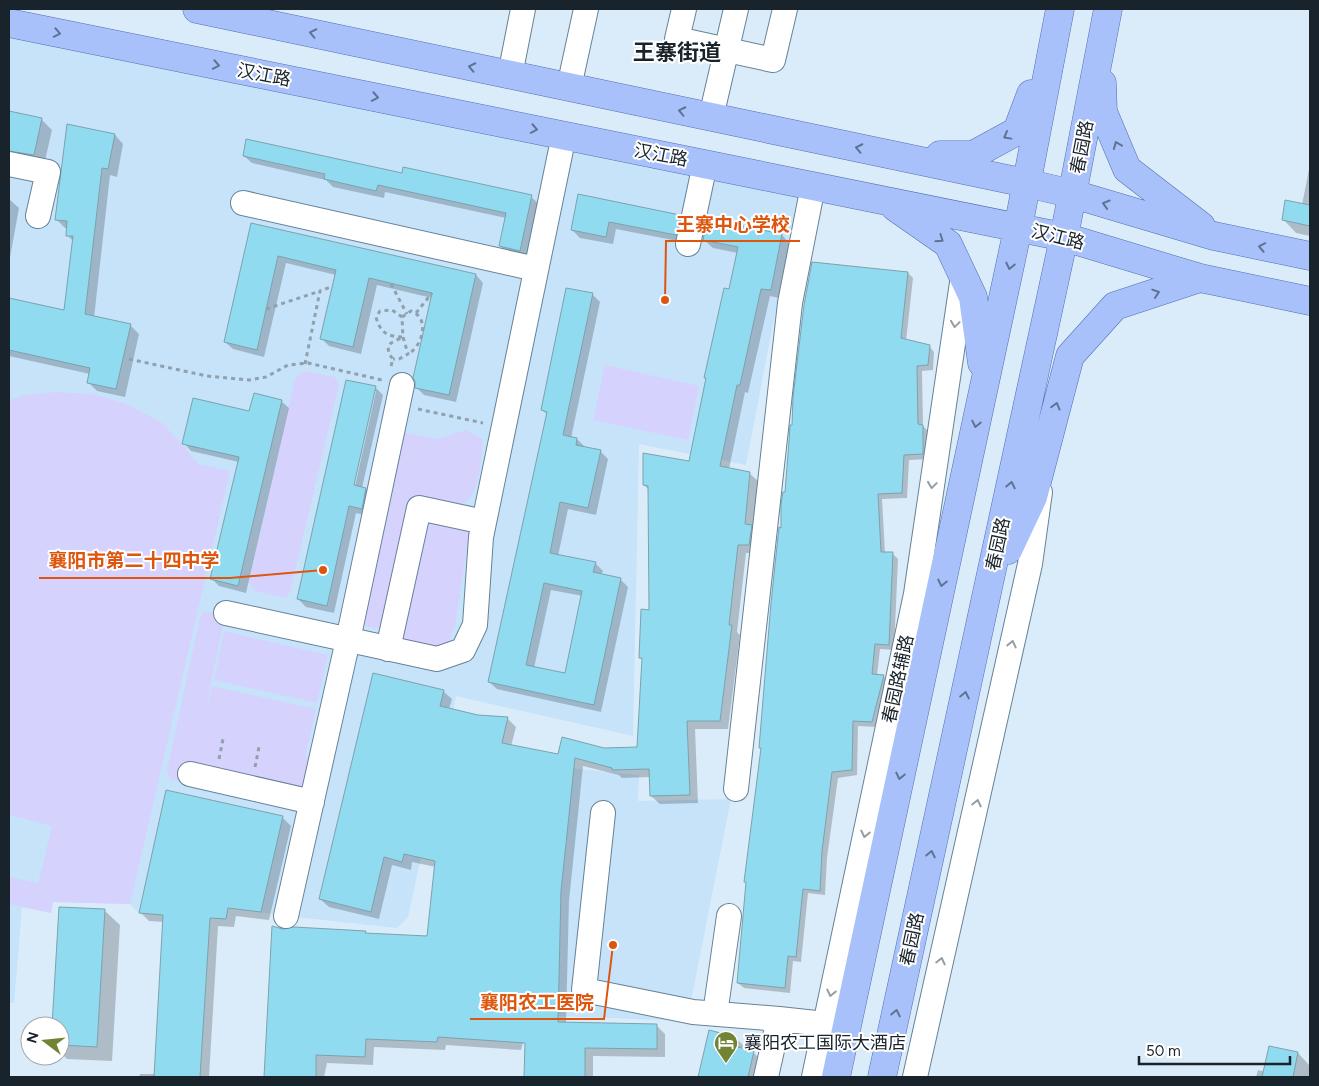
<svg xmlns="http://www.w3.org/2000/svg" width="1319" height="1086" viewBox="0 0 1319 1086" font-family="Figtree,'Noto Sans SC',sans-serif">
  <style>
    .built { fill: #c6e3fa }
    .green { fill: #d6d2fe }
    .shadow { fill: #0003; fill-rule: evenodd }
    .building { fill: #91dbf0; stroke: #7ba2ad; fill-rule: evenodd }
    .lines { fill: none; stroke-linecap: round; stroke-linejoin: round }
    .minor-casing { stroke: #668297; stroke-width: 26 }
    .major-casing { stroke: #516eb0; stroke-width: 29 }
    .path { stroke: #90a0ac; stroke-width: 3; stroke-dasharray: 4 4; stroke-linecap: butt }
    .minor { stroke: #fff; stroke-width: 24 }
    .major { stroke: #a9c1fa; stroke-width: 28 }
    .oneway { stroke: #607293 }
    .oneway2 { stroke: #979ca0 }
    .labels { text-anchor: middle; stroke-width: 4; stroke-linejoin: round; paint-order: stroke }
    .street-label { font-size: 18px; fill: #18232c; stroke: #fff }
    .poi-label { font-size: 18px; fill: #18232c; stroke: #fff; text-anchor: start }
    .district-label { font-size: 22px; font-weight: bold; fill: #18232c; stroke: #fff }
    .leader { fill: none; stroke: #de560e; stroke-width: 2 }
    .callout-dot { fill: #de560e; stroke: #fff; stroke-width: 2 }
    .callout-label { font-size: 19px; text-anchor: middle; font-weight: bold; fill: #de560e; stroke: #fff; stroke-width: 4; stroke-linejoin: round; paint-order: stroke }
  </style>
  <rect width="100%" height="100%" fill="#daecfa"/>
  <path class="built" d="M9 23 800 183 746 465 639 444 633 736 456 696 408 917 397 928 286 916 228 908 226 919 139 913 130 904 53 902 51 913 22 907 14 1003H9Z
    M543 765 639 775 638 801 731 799 687 1021 555 1016Z"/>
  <path class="green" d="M605 365 699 386 688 440 593 420Z
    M304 371 335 377 339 385 290 592 286 598 255 591 249 583 295 378Z
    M57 392 93 394 127 404 162 423 182 444 198 464 230 471 130 904 53 902 51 913 9 904V877L38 883 52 826 9 815V400L25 395Z
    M466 430 483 439C481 456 481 497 462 504 456 506 427 500 419 499L384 619 380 629 362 625 400 432 438 439Z
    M429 519 470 530 455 625 449 641 439 647 401 641 419 531Z
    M203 612 213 613 223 624 204 719 212 686 316 709 305 757 321 762 312 802 170 779 167 770 199 622Z
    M224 631 328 655 317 703 214 680Z"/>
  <path class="shadow" d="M9 112 41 119 52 130 44 165 9 161Z
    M68 125 115 135 123 144 117 177 110 175 94 318 130 325 139 334 125 397 97 391 88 382 90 374 9 356V299L65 311 74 242 67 235 68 228H65L56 219Z
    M244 156 403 175 531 197 539 204 527 258 508 254 500 246 506 218 385 192 384 198 333 187 326 180 252 163Z
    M1310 164V236L1296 233 1283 219 1302 205Z
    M579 196 680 216 687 223 683 242 616 229 613 244 580 238 572 230Z
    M9 199 19 208 9 263Z
    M252 224 476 275 483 283 456 402 424 395 417 388 432 298 377 285 361 354 329 346 322 339 336 275 286 263 264 357 233 349 225 342Z
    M782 235 790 244 779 298 770 296 748 393 745 392 729 469 749 473 758 481 753 528 757 553H746L737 632 740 635 728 729H695L698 803 660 804 651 796V777L622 778 619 775 583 766 569 901 566 1023 656 1025 665 1034V1057L593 1056V1077H526L528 1043H523L521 1050 446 1045 445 1050 374 1047 373 1065 327 1063 324 1077H265L274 927 283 931 294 928 365 933 367 934 429 937 436 867 412 862 411 870 392 865 379 919 329 907 320 899 443 691 452 699 449 709 478 716 508 719 516 727 511 746 559 756 604 749 638 748 643 660 641 658 650 611 649 490 644 485 690 462 738 253 713 248 704 240Z
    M908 273 913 278 906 341 929 346 934 352 933 370 922 371 923 426 928 431V459L909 460 907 498 882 499 885 553H892L898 559 894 650 880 649 877 676H883L889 682 877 727 858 726 857 775 838 778 827 858 825 895 808 893 801 962 793 961 790 993 744 988 738 983 762 750 761 748 768 643H770L786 493Z
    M592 294 600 302 571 438 577 439 584 446V448L600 451 608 459 596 515 568 509 558 556 595 563 603 571 601 575 620 579 628 587 601 712 497 689 489 682 548 415 542 410ZM551 590 583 596 566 674 534 668Z
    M347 381 375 387 383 395 362 488 366 489 373 497 369 516 356 513 334 613 306 607 298 599ZM374 391H376L354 491H351Z
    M281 401 289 408 246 593 219 586 212 579 239 462 191 451 184 443 250 412Z
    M282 817 291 826 269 920 236 916 234 927 218 926 209 1077H224H139L140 1074H155L164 922 149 921 141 913Z
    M105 911 120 925 112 1061 67 1059 60 1052V1026H53Z
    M710 1032 736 1038 749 1051 753 1052 768 1067 766 1077H699Z
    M1298 1053 1310 1066V1077H1256L1258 1070 1265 1072Z"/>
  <path class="building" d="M9 111 42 118 34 155 9 151Z
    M67 124 115 134 108 169 102 168 85 314 131 324 116 389 87 383 90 368 9 350V298L64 310 73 236H66L67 221 55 220Z
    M246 139 402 173 403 167 532 195 520 251 499 246 506 213 378 185 376 191 324 179 325 174 243 156Z
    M578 194 680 215 676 235 609 222 606 237 571 230Z
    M1285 200 1310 205V226L1282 220Z
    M707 219 782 234 771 290 761 289 740 385H737L720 466 750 472 745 524 752 525 749 545H738L729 625H732L720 721H687L690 795 650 796 649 769 612 770V768L575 758 561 891 558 1022 657 1024V1049L585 1048V1077H524L525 1043 438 1037 437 1042 366 1039 365 1057 316 1055V1077H264L272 926 283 929 294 927 366 931 365 933 427 936 435 861 404 854 402 862 384 857 371 912 319 899 373 673 444 690 440 706 478 715 508 717 502 743 558 754 562 737 604 748 637 747 642 658H639L641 609 649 610 648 486 643 485V453L689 461 706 378H704L724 288 729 289 738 247 703 240Z
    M251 223 476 274 449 395 415 388V381L413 378 432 293 369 278 353 347 320 339 336 270 278 256 257 350 224 342Z
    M812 262 908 272 901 338 930 345 928 365 917 366 918 424 923 425V454L904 455 902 493 878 494 881 552H893L889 645 875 644 872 674 884 675 872 722 853 721 852 770 832 772 822 851 820 891 803 889 796 957 788 956 785 988 737 983 746 882H744L761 748H759L771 603 779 527 781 528V504L783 492H785L789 441 790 425H792L793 397 804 305Z
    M566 288 593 293 563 435 577 438 576 445 601 450 588 508 560 502 550 553 596 562 593 572 621 578 594 705 488 682 547 412 541 410ZM544 583 582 591 565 673 526 665Z
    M346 380 376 386 354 485 366 488 362 509 349 506 327 606 297 599Z
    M254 393 282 400 238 586 210 579 239 457 182 444 193 398 249 411Z
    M166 790 283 816 261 912 228 908 226 919 210 918 200 1077H154L163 915 139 913Z
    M59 907 105 909 97 1047 60 1045V1026H52Z
    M709 1030 736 1037 734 1046 754 1051 748 1077H698Z
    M1269 1046 1298 1052 1293 1077H1262Z"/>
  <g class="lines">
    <g class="minor-casing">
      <path id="minor" d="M684 9 677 39 773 60 785 9
        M510 75 523 9
        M569 87 586 9
        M711 117 736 9
        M9 164 48 172 38 216
        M243 203 536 269
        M688 244 705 164
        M226 613 437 659 463 650 475 625 481 537 564 135
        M388 649 419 508 484 522
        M190 774 312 802
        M736 789 790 303 813 186
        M603 813 584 990 693 1012 779 1019
        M286 916 348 640 402 385
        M715 1014 729 916
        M766 1077 779 1019 825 1024
        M814 1077 916 594 963 276
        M915 1077 1030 564 1040 492"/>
    </g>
    <g class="major-casing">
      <path id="major" d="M197 9 1026 183 1073 194 1214 236 1310 256
        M9 23 1064 237 1200 278 1310 301
        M1102 83 1103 112 1127 169 1201 226
        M940 155H973L1017 131 1031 94
        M895 207 948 244 973 297 982 363
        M1008 550 1033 497 1070 356 1115 306 1200 278
        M836 1077 1018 228 1060 9
        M882 1077 1064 237 1108 9"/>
    </g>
    <path class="path" d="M391 284 407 314
      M266 309 320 291
      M416 313 432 293
      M402 317 411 311C431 318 422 347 408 354
      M129 359 207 376 249 380 266 377 288 365 308 363 382 380
      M305 364 320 291 333 286
      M391 366 393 359 389 354 388 347 391 343 403 337C387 337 380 332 376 317L380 311 392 310 402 317 403 337 408 354 399 359H393
      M418 409 483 423
      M219 759 223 739
      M255 767 259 747"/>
    <use href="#minor" class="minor"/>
    <use href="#major" class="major"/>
  </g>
  <defs><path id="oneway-chevron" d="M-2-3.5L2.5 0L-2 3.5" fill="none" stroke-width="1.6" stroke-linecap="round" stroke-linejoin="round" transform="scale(1.25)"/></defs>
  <g class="oneway">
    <use href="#oneway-chevron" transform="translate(57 33) rotate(11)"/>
    <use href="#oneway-chevron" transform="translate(313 33) rotate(-168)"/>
    <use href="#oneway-chevron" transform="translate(216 65) rotate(11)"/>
    <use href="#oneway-chevron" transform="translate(472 67) rotate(-168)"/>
    <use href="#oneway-chevron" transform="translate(375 97) rotate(11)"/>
    <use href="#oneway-chevron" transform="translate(682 111) rotate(-168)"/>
    <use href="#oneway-chevron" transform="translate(534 129) rotate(11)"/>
    <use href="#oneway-chevron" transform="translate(1007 136) rotate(151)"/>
    <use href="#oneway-chevron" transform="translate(1117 145) rotate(-112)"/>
    <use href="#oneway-chevron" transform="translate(859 148) rotate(-168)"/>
    <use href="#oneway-chevron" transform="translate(1106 204) rotate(-163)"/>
    <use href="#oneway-chevron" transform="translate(940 239) rotate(35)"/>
    <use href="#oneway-chevron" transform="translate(1262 247) rotate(-169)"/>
    <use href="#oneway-chevron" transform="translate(1010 266) rotate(102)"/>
    <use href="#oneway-chevron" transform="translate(1156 293) rotate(-18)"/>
    <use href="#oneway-chevron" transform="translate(1056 406) rotate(-75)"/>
    <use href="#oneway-chevron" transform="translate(976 424) rotate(102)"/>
    <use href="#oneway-chevron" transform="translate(1011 485) rotate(-78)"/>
    <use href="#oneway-chevron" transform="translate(942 583) rotate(102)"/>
    <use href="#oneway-chevron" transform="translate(965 695) rotate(-78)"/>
    <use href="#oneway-chevron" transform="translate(900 776) rotate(102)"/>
    <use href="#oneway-chevron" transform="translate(931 854) rotate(-78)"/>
    <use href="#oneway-chevron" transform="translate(896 1013) rotate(-78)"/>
  </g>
  <g class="oneway2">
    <use href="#oneway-chevron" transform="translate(955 324) rotate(98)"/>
    <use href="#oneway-chevron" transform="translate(932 485) rotate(98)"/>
    <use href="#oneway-chevron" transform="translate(1012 644) rotate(-77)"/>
    <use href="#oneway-chevron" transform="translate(977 803) rotate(-77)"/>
    <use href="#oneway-chevron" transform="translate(865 834) rotate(102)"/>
    <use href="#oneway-chevron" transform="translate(941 961) rotate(-77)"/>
    <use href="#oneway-chevron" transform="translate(831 993) rotate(102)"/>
  </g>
  <defs>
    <g id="hotel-pin" transform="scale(1.25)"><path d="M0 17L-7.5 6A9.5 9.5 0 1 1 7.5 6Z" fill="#718434" stroke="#fff"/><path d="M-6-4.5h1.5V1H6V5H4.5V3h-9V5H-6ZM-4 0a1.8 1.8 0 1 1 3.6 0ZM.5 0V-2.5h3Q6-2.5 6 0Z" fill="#fff"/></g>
  </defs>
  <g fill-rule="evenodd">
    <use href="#hotel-pin" x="726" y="1043"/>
  </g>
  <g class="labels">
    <g class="street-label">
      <text transform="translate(264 75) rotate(11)" y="6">汉江路</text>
      <text transform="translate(1082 147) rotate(-79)" y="6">春园路</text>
      <text transform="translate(661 155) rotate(11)" y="6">汉江路</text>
      <text transform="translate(1058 237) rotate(14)" y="6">汉江路</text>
      <text transform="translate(998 544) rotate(-78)" y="6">春园路</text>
      <text transform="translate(898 679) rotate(-78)" y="6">春园路辅路</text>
      <text transform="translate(912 939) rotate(-78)" y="6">春园路</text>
    </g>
    <g class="poi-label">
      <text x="744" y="1049">襄阳农工国际大酒店</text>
    </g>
    <g class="district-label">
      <text x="677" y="60">王寨街道</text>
    </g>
  </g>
  <path class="leader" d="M665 300L666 241H800M323 570L230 578H39M613 945L604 1019H470"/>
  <g class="callout-dot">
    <circle cx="665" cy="300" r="5"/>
    <circle cx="323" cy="570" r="5"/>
    <circle cx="613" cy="945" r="5"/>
  </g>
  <g class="callout-label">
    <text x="733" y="231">王寨中心学校</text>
    <text x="134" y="567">襄阳市第二十四中学</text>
    <text x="537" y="1009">襄阳农工医院</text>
  </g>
  <rect width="1319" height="1086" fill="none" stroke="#18232c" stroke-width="20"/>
  <g transform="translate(45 1041) rotate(286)"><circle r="24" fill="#ffffff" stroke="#a3a7ab"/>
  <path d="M0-4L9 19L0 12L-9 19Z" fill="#718434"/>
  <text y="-8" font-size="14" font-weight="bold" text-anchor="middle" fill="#18232c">N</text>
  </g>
  <path d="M1139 1056v8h151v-8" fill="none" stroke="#18232c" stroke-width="2.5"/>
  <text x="1146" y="1056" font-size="15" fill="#18232c" stroke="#ffffff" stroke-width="4" paint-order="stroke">50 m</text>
</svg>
